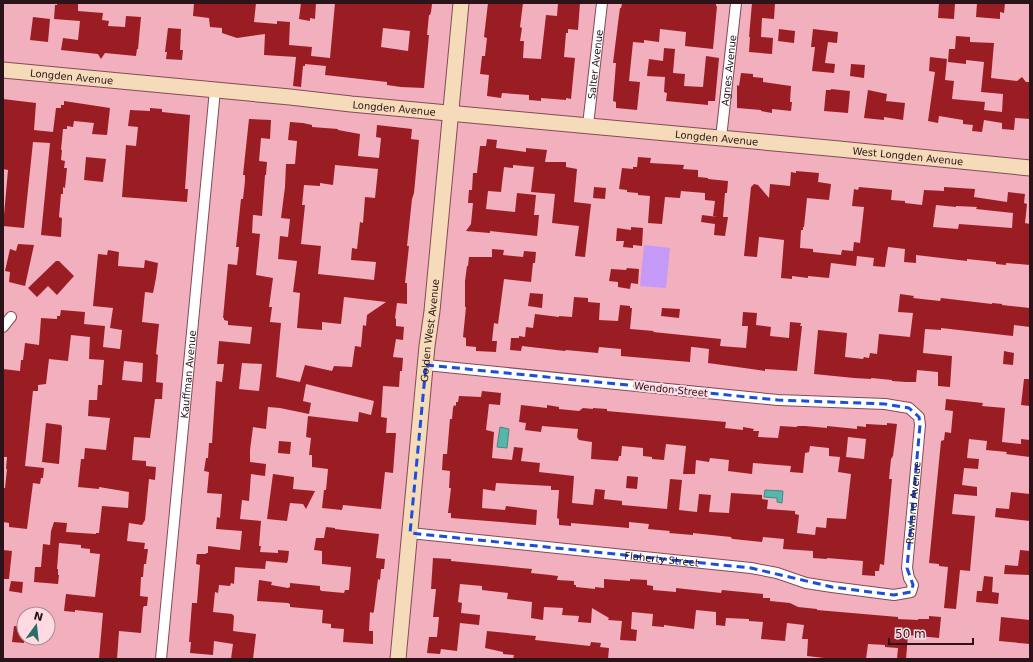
<svg xmlns="http://www.w3.org/2000/svg" width="1033" height="662" viewBox="0 0 1033 662" font-family="'DejaVu Sans',sans-serif">
  <style>
    .green { fill: #c499f8 }
    .water { fill: #53b8ab; stroke: #47867f }
    .building { fill: #9b1d24; fill-rule: evenodd }
    .lines { fill: none; stroke-linecap: round; stroke-linejoin: round }
    .street-casing { stroke: #834a58; stroke-width: 12 }
    .secondary-casing { stroke: #834a58; stroke-width: 17 }
    .street { stroke: #fff; stroke-width: 10 }
    .secondary { stroke: #f5dbb9; stroke-width: 15 }
    .marked { fill: none; stroke: #1d4ed8; stroke-width: 3; stroke-dasharray: 8 5; stroke-linejoin: round }
    .labels { text-anchor: middle; stroke-width: 4; stroke-linejoin: round; paint-order: stroke }
    .street-label { font-size: 10px; fill: #2a1319; stroke: #fedbe2 }
  </style>
  <rect width="100%" height="100%" fill="#f2afbe"/>
  <path class="green" d="M644 245 670 248 666 288 640 286Z"/>
  <path class="water" d="M500 427 509 429 507 448 497 447Z
    M765 490 783 491 782 503 777 502V498L764 497Z"/>
  <path class="building" d="M57 3H78V11L103 13 102 20 109 21 108 26 125 27 126 16 141 17 138 49H137L136 56 105 53 101 59 98 54 61 50 63 38 78 40 80 21 54 19 55 5H57Z
    M194 3H256L254 22 277 24V21L290 22 289 45 312 47 311 56 330 58 335 3H419L432 4 431 12 430 15H429L427 35H429L424 88 401 87 387 85V82L325 75 326 66 305 64V66H303L301 87 293 86 296 57 264 55 265 34 237 38 222 33V28L210 27 209 18 193 16ZM383 28 410 31 408 51 381 47Z
    M301 3H316L315 19 310 18V21L299 19Z
    M488 3H523L520 27 522 28 520 41H524L523 58 541 59 546 15 557 16 558 3H580L578 30 568 29V33H566L564 57 575 58 571 99 566 98V100L541 98V101L529 100V95L502 93 501 98 487 96 489 75 480 74 482 56H485L487 38 484 37Z
    M624 3H716V6H717L713 49 685 46 686 32 660 29 659 42 644 40V43L633 42 629 81 640 82 637 110 616 108V102L613 101 616 63H613L618 23 620 8H621L622 4H624Z
    M752 3H775L774 19 762 18 761 37 773 38 772 54 749 52 750 37H749Z
    M939 3H955L954 19 938 18Z
    M977 3H1005L1004 13 1000 12V19L976 17Z
    M33 17 50 19 48 42 30 40Z
    M168 28 181 29 180 50H183L182 60 166 59 167 52H165Z
    M779 29 795 31 794 43 778 41Z
    M813 29 838 32 837 43 828 42 825 63 835 64 834 73 812 71 815 47H811Z
    M956 36 970 37V42L994 43 991 78 1017 81 1022 77 1026 82H1030V119L1015 118 1014 130 1002 129V123L984 120 982 132 972 131 973 125 963 124V120L939 116 938 123 928 121 935 72 929 71 930 57 947 59 945 80 954 81 952 99 985 102 984 110 1002 112 1003 94 981 92 984 62 966 60V64L948 62 949 49H955Z
    M664 48 675 49 673 73 685 74 684 86 703 87 706 56 719 58 715 101H708V105L666 101 667 93 664 92 665 77 647 76 649 59 663 61Z
    M851 64 865 65 864 78 850 76Z
    M741 73 753 74V77L763 78V82L791 86 790 102H792L791 111 772 109V113L761 111V110L737 108V85L739 86Z
    M831 89 850 91 848 113 824 111 826 90H831Z
    M868 90 887 94 886 101 905 103 903 120 884 117V120L864 118Z
    M3 99 36 103 34 130 53 132 56 108H61V105H64V101L110 108 107 135 92 134 94 123 74 121 73 127 67 126V129H63L61 150H62L61 160 65 161 64 168H67L65 188 63 187V194H61L59 217 62 218 61 237 41 235 50 143 33 142 24 228 3 226 8 170 3 169Z
    M150 108 162 109V112L190 115 185 189H188L187 202 122 197 126 145 136 146 138 127 128 126 130 110 150 111Z
    M249 119 271 120 270 139 261 138 259 161 267 162 266 175H265L262 216 253 215 252 233 260 234 256 275 273 278 269 307H272L270 322 281 323 276 377 300 382 305 365 332 371 334 366 352 367 355 346 361 347 363 325 366 326 367 315 386 302 344 297 341 324 322 322V330L297 328 300 293 293 292 297 261 278 259 280 236 288 237 290 219 281 218 285 187 286 164H295L297 141 288 140 290 122 303 123 312 125V127L338 129V130L360 134 358 156 379 158 381 138 376 137 377 125 412 129 411 139 419 140 414 193 412 199 407 246H409L405 283H407V304L397 303 395 318 396 319V326L404 327 403 340 396 339 393 357 403 358 402 371H400L399 387 383 386 381 417 387 418 386 433H396L393 473 385 472 381 509 343 505 342 510 322 508 324 490H326L328 469 312 467V455H309L311 438 306 437 308 416 358 422 359 412 371 415 374 401 306 384 303 401 311 403 309 414 280 408 268 407 266 429 253 427 250 450V462L266 464 265 476 251 474 249 501 242 500 240 519 261 521 259 546H261L260 552 278 553V550L289 551 288 560 287 563 266 561 265 569 235 567 234 584 231 583 230 586 219 585 218 593 215 592 213 612 232 614 234 616 233 631 256 634 253 659H231L233 644 214 641 213 655 190 653 191 642H189L192 603H197L200 565 196 564 197 554H206V553H208V546L240 550 242 531 216 529 217 517 220 518 222 494 207 493 209 472 204 471 206 458H208L209 443H212L216 381 222 382 224 364H217L219 341 250 344 252 327 228 325V321L224 320V318H223L228 264 237 265 239 247H236L241 199H243L245 181V175H243ZM335 165 378 169 375 198 365 197 363 223 360 222 357 249 352 248 351 260 376 262 374 280 318 274 321 246 301 244 305 205H302L304 185 320 186V183L333 185ZM242 363 262 364 259 391 239 389Z
    M487 139 497 140 496 148 526 152V148L547 150 545 162H566V167L577 169 574 202 591 204 585 257 575 256 579 226 552 223 555 194 531 192 534 167 513 165V168L504 167 501 192 488 191 486 209 515 212 517 193 536 195 534 215H539L537 236 490 231V233L466 231 471 224 473 203H468L469 190H472L473 173H477L480 146H486Z
    M86 157 106 159 103 182 84 180Z
    M638 157 651 158 650 163 684 165 683 169 698 170V177L708 178V179L728 181 727 193H725L723 217H728L725 236 714 235 715 224 701 222 702 215 718 217 713 216 715 201 705 200V193L681 191 680 198 665 197 662 224 648 223 650 196 638 195V193L627 192V190L619 189 622 168 633 169V167H637Z
    M796 171 819 173 818 182 831 184 829 200 807 198 804 227H803V230H801L800 248 813 249V252L841 255 842 250 853 251 854 242 860 243 864 207 852 206 854 189 858 190 859 187 892 190 891 200 905 201V203L922 205 924 190 944 191V187L975 189 974 197 1007 202 1008 192 1025 194 1024 203 1027 204 1025 223 1030 224V265L1006 263V265L996 264V262L967 259V261L916 255V263L904 262 905 249 888 247 885 267 873 266 874 258 857 256 856 266 831 263 829 278 808 276V278L792 276V279L781 278 784 240 759 237 757 257 744 256 751 187 754 184 758 185 769 198 770 184 790 186 791 172 796 173ZM936 205 956 207V206L977 207 976 209 1013 213 1012 228 959 224 958 229 933 227Z
    M594 187 606 188 605 199 593 198Z
    M631 227 643 228 642 246 633 245V248L623 247 624 241H616L617 228 631 230Z
    M18 244 34 245 25 286 9 282 10 272 5 271 10 249 16 251Z
    M492 249 504 250 503 255 523 257 524 251 536 252 535 263H533L531 282 504 279 498 324 494 323 492 341H497L496 352 476 351V347L466 346V338L463 337 466 307H465V281L467 266H468L469 257H492Z
    M108 250 119 252 118 266 144 268 145 260 158 263 156 278 153 293 145 292 142 322 159 324 156 354 158 355 156 382 163 383 162 399H155L150 438 134 437 132 460 146 461V466L156 467 155 480 149 479 145 520 142 525 129 523 127 541 145 543 144 549H148L146 564H144L143 577H141L140 596 148 597 147 606H144L143 608 141 633 119 631 117 659H99L103 613 75 610V612L64 611 66 594 95 597 100 554 90 553V549L81 548V545L59 543 57 569H58V575H59L58 584 34 582 35 567H41L43 544 50 545 51 531 54 522 67 523 66 532 96 534V533H99L102 506 128 508 129 492 99 487V489L78 487 81 459H84L85 448 106 450 110 418 88 416 89 400H97L98 385H102L104 360 89 359 90 337 71 335 68 361 49 359 46 384 38 385V391H33L25 466 44 468 43 478H41L40 484 33 483 27 529 9 527V523L3 522V488H5L7 469H6L7 457H3V369L20 371 21 360H23L25 343 39 345 41 318 57 319V316H60L61 310 85 312 84 324 105 326 103 347 120 349 122 330 110 328 113 308 93 306 98 254 107 255ZM124 361 143 363 142 382 122 380Z
    M56 261H59L74 276 57 295 48 286 37 297 28 288Z
    M627 268 639 269 638 284 631 283 630 289 618 287V282L609 281 611 269 626 270Z
    M530 293 543 294 542 308 528 306Z
    M900 294 914 296 913 298 940 301 941 298 992 304V303L1002 304V305L1030 308V327L1014 325 1013 336 941 328V330L925 329 923 353 952 356 950 387 938 386V372L917 370 916 382H906L892 381V380L871 378V379L854 378 814 374 818 330 847 333 845 357 863 359 864 357 869 358 870 353 877 354 879 334 910 337 913 313 898 312Z
    M574 297 588 298V302L600 303 599 320 618 321 620 305 630 306V308H632L630 329 654 331 653 332 721 339 720 346 746 348 748 326H742L743 312 757 313 756 325 771 327 770 336 789 338 790 322 801 323 800 326H802L797 371 765 369V371L708 363 709 349 693 347H691L690 362 621 356V349L599 347 598 353 566 350 565 351 522 346 521 351 510 350 511 338H519V336L525 337 526 327 533 328 535 314 559 317V316L572 317Z
    M662 308 680 309 679 318 661 316Z
    M1004 351 1014 353 1013 365 1003 364Z
    M1024 379H1030V406L1021 405Z
    M482 391 501 393 500 405 489 404 486 430 494 432 492 458 512 460 514 447 523 448 521 461 540 463 539 472 574 476 572 503 593 505 595 489 605 490 604 499 622 501V505L667 509 670 479 682 480 679 510 697 512 699 494 711 495 709 512 729 513 731 493 762 495V499L768 500 767 509 795 511V514L799 515 797 533 815 535 816 527 826 528 827 518 846 519 851 474 838 472 840 457 829 456V448L810 446 809 452 805 453 803 473 790 472 791 466 753 463 752 474 728 471 729 460 710 458 709 462 696 460 695 474H683L686 446 666 444 664 460 652 459V457L643 456V448L622 446 621 456H619L618 461 591 459 592 442 579 440 577 437 578 429 542 426 541 432 525 430 526 423 519 422 521 405 547 408V405L559 407V409L579 411 583 408 593 409V408L607 409V411L726 422 725 428 743 430V427L754 429 753 431H759L758 437 778 438 780 426 796 427 798 426H805L827 428V426L857 429V426L866 427V424L884 425H887V423L897 424 893 456 891 459 889 479H892L884 565 880 564 879 571H875V576L862 575 863 561 827 558V559L813 558V551L783 549 784 539 763 537 762 542 733 539 731 538V537L693 533V535L669 533 670 531 648 529 649 524 629 522V528L571 523V526L559 525V519L557 518 559 490H551V486L496 483 495 491 483 489 482 508 505 510 506 506 537 510 536 525 451 518V513H448L451 488H449L450 471 442 470 443 454H447L450 419H452L453 408 454 405 456 406V402H458L459 396 481 397ZM848 437 866 439 864 459 846 457Z
    M946 399 983 403 982 406 1005 408 1002 442 1021 444V439L1030 440V457L1006 454 1007 452 986 450 987 441 969 439 967 458 979 459 978 469 964 468 962 485 977 487V496L954 494V496L952 514 975 516 970 571 960 570 956 609 944 608 948 567 939 566V564L929 563 941 441 944 440 945 432 951 433 953 411 945 410Z
    M46 423 61 425 62 427 59 464 42 462Z
    M279 441 291 442 290 454 278 453Z
    M273 474 294 477 293 489 315 491 306 509 303 504 290 503 287 521 267 519Z
    M627 476 638 477 637 489 626 488Z
    M1011 492 1030 494V521L995 517 996 508 1009 509Z
    M326 527 335 528V529L379 534 376 558 385 559 384 569H381L380 580 378 579 374 611 373 613 370 612 369 631H373V644L343 642 344 629 331 628V624L322 623 323 610 290 607V604L288 603 257 601 259 580 272 582 271 585 288 588 290 587V583L320 586V590L322 591 344 593 345 590H349L351 567 322 564V551L314 550 316 538H324Z
    M3 550 12 551 9 579H3Z
    M1020 550 1030 551V575L1004 574 1005 565 1018 566Z
    M433 558 451 559V561L532 569 531 573 550 575 558 576 557 580 574 581V585H576V587L595 589V587L604 588V579L630 581V579L647 580V585L653 586V590L676 592V588L721 593 722 590 763 594V598H770V601L790 603 798 607 817 609V610L898 617V619L918 620V619H929V616L941 617 939 638 908 635 906 659H897L898 648 885 647V645L868 644 866 659H833L807 656 808 639H802L804 625 787 623 785 641 761 639 763 622 749 621V619L726 618 725 626 716 625V612L696 610 694 629 664 625V627L652 626 653 614 632 612 631 629 637 630 636 641 620 640 622 621 608 620 609 618 592 608 591 623 578 622 579 616 562 615 563 608 544 607 543 620 531 618 532 602 507 599 508 593 482 590V586L460 584 458 602 462 603 461 613 480 615 479 625 460 623 457 651 441 649 440 654 427 653 429 637H437L439 617H433L436 589H431Z
    M984 576 993 577 992 592 999 593 998 604 976 602 977 591H982Z
    M11 581 23 582 22 593 9 591Z
    M1001 617 1030 620V644L999 641Z
    M14 626 24 627V643L12 642Z
    M487 631 536 636 535 640 590 646 591 642 601 643 600 647 609 648 608 659H556L543 658 542 659H513L514 655 503 654V652L485 648Z"/>
  <g class="lines">
    <g class="street-casing">
      <g id="street">
        <path id="s1" d="M588 125 602 3"/>
        <path id="s2" d="M721 138 736 3"/>
        <path d="M3 327 11 317"/>
        <path id="s3" d="M410 533 751 568 777 573 806 583 832 587 894 595 911 592 913 585 909 578 907 568 920 425 919 417 909 408 885 404 778 400 426 365"/>
        <path id="s4" d="M161 659 215 90"/>
      </g>
    </g>
    <g class="secondary-casing">
      <g id="secondary">
        <path id="s5" d="M3 70 290 97 351 104 839 149 1030 168"/>
        <path id="s6" d="M398 659 427 346 432 311 461 3"/>
      </g>
    </g>
    <use href="#street" class="street"/>
    <use href="#secondary" class="secondary"/>
  </g>
  <path class="marked" d="M426 365 778 400 885 404 909 408 919 417 920 425 907 568 913 585 911 592 894 595 832 587 751 568 410 533Z"/>
  <g class="labels">
    <g class="street-label">
      <text dy="4" stroke="none"><textPath href="#s1" startOffset="61">Salter Avenue</textPath></text>
      <text dy="4" stroke="none"><textPath href="#s2" startOffset="68">Agnes Avenue</textPath></text>
      <text dy="4" stroke="none"><textPath href="#s5" startOffset="69">Longden Avenue</textPath></text>
      <text dy="4" stroke="none"><textPath href="#s5" startOffset="393">Longden Avenue</textPath></text>
      <text dy="4" stroke="none"><textPath href="#s5" startOffset="717">Longden Avenue</textPath></text>
      <text dy="4" stroke="none"><textPath href="#s5" startOffset="909">West Longden Avenue</textPath></text>
      <text dy="4" stroke="none"><textPath href="#s6" startOffset="330">Golden West Avenue</textPath></text>
      <text dy="4" stroke="none"><textPath href="#s4" startOffset="286">Kauffman Avenue</textPath></text>
      <text transform="translate(671 389) rotate(6)" y="4">Wendon Street</text>
      <text dy="4" stroke="none"><textPath href="#s3" startOffset="597">Rowland Avenue</textPath></text>
      <text dy="4" stroke="none"><textPath href="#s3" startOffset="253">Flaherty Street</textPath></text>
    </g>
  </g>
  <rect width="1033" height="662" fill="none" stroke="#2a1319" stroke-width="8"/>
  <g transform="translate(36 626) rotate(15)"><circle r="19" fill="#fedbe2" stroke="#a98b92"/>
  <path d="M0-3L7 15L0 10L-7 15Z" fill="#276e66"/>
  <text y="-6" font-size="11" font-weight="bold" text-anchor="middle" fill="#2a1319">N</text>
  </g>
  <path d="M889 638v6h84v-6" fill="none" stroke="#2a1319" stroke-width="2"/>
  <text x="895" y="638" font-size="12" fill="#2a1319" stroke="#fedbe2" stroke-width="3" paint-order="stroke">50 m</text>
</svg>
